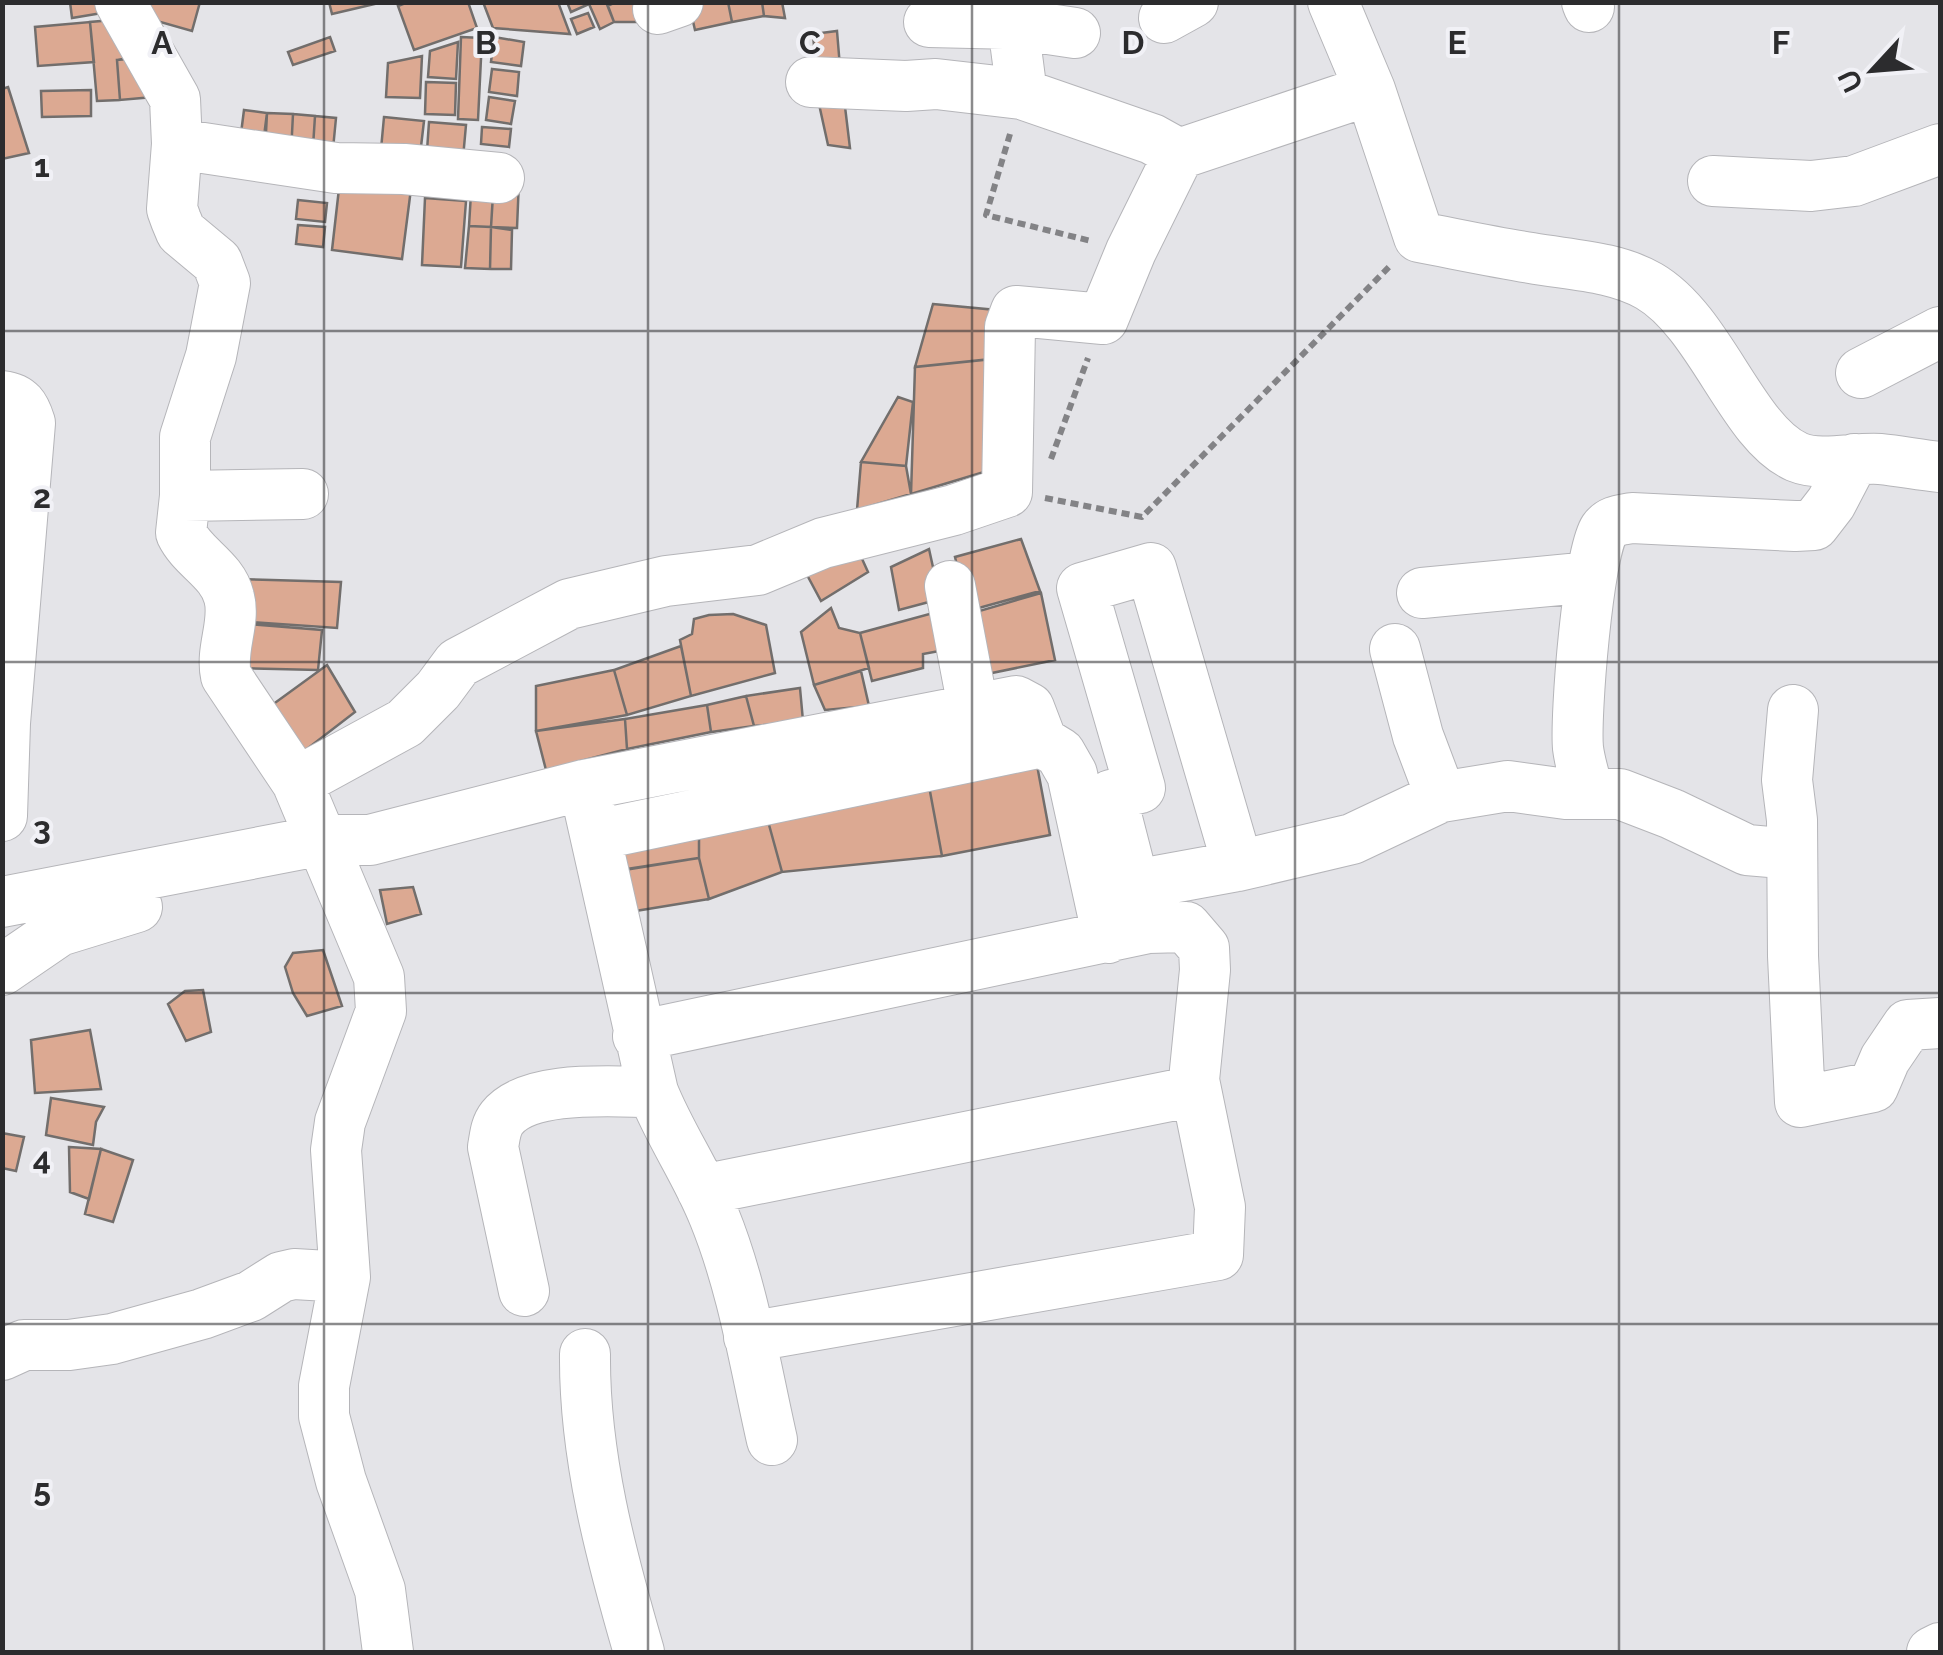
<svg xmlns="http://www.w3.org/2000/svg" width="1943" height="1655" viewBox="0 0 1943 1655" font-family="Raleway,sans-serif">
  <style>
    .building { fill: #dca992; stroke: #726e6c; stroke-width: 2.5 }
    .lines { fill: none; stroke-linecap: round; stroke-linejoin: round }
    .minor-casing { stroke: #b5b5b9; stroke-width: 52 }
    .path { stroke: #838386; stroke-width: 6; stroke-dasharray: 8 5; stroke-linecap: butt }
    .minor { stroke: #fff; stroke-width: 50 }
    .grid { fill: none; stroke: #2c2c2e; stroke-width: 2.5; stroke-opacity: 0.55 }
    .grid-label { font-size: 32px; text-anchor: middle; font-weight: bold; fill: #2c2c2e; stroke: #f1f1f6; stroke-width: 8; stroke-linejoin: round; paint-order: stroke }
  </style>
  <rect width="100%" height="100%" fill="#e4e4e8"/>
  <path class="building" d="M70 2H113L114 11 72 18Z
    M128 2H200L192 31 125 12Z
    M329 2H383L332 14Z
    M408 2H468L477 28 414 50 398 6Z
    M483 2H558L570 34 493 28Z
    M567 2H606L614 22 600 29 589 4 571 12Z
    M616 2H646L642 22H614L608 6Z
    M728 2 732 22 695 30 689 4Z
    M728 2H762L764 16 732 22Z
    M762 2H782L785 18 764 16Z
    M588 13 594 27 577 34 571 19Z
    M124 19 128 58 117 60 120 100 97 101 90 22Z
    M90 22 94 62 38 66 35 27Z
    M837 31 840 67 816 69 813 34Z
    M330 37 335 51 293 65 288 52Z
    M461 37 482 38 478 120 458 119Z
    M494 37 524 42 521 66 491 62Z
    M458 42 456 79 428 77 430 51Z
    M422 56 420 98 386 97 388 63Z
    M149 57 153 97 120 100 117 60Z
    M492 69 519 72 517 96 489 92Z
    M426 82 456 83 455 115 425 114Z
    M815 86 843 90 850 148 828 145Z
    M8 87 29 153 2 159V89Z
    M91 90V116L42 117 41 91Z
    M489 97 515 101 511 124 486 120Z
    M244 110 267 113 262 152 239 149Z
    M267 113 293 114 291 153 265 152Z
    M293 114 315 116 313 147 291 153Z
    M315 116 336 118 333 149 313 147Z
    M384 117 424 121 419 164 380 160Z
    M429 122 466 125 462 169 426 165Z
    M482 127 511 129 509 147 481 144Z
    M341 171 412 181 402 259 332 250Z
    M472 177 494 178 491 227 469 226Z
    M494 179 519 180 517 228 491 227Z
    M425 198 466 201 461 267 422 265Z
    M298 200 327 203 325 222 296 219Z
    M298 225 325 227 323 247 296 244Z
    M469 226 491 227 490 269 465 268Z
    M491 227 512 230 511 269H490Z
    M933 304 996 310 992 359 915 367Z
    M992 359 994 469 911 494 915 367Z
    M898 397 913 402 906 466 861 462Z
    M861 462 906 466 911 494 857 510Z
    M853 539 868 572 821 601 799 560Z
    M1021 539 1040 591 968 611 955 557Z
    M929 549 940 599 899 610 891 567Z
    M234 579 341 582 337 628 235 621Z
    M1041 593 1055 660 987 674 969 614Z
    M831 608 839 628 860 633 869 668 814 685 801 632Z
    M944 610 950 649 923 654V668L872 681 860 633Z
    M733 614 766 625 775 673 691 696 680 640 692 634 694 619 709 615Z
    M234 623 322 630 318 670 234 668Z
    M681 646 691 696 627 715 614 670Z
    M327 665 355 712 303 752 272 705Z
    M614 670 627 715 536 731V686Z
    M861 671 869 706 825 710 814 685Z
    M800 688 803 721 754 726 746 696Z
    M746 696 754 726 711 732 707 705Z
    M707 705 711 732 627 749 625 719Z
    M625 719 627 749 546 770 536 731Z
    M1034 749 1050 835 942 856 926 770Z
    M926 770 942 856 782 872 763 803Z
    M763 803 782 872 709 899 699 858V817Z
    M699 817V858L624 870 613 835Z
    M699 858 709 899 617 914 607 872Z
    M413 887 421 914 387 924 380 890Z
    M323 950 342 1006 307 1016 293 993 285 967 293 953Z
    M203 990 211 1032 186 1041 168 1004 185 991Z
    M90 1030 101 1089 35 1093 31 1040Z
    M51 1098 104 1107 96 1122 93 1145 46 1135Z
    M2 1133 24 1137 16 1171 2 1168Z
    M69 1147 101 1149 89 1199 70 1192Z
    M101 1149 133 1160 113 1222 85 1214Z"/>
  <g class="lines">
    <g class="minor-casing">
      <path id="minor" d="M120 2 175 99 177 144 172 209 176 220 181 232 217 262 225 283 211 356 185 437V496L181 533C193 558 222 569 229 597 236 622 220 649 226 676L297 782 379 977 381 1011 340 1122 336 1150 345 1277 324 1386V1416L341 1481 380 1590 388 1652
        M1010 2 1022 94 1152 139 1179 154
        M1333 2 1370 90 1419 237C1456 244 1494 252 1531 258 1570 265 1614 266 1649 286 1711 322 1742 433 1797 457 1821 467 1855 457 1880 459 1900 461 1920 465 1940 467
        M1587 2 1589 7
        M658 9 678 2
        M1164 18 1193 2
        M929 22 1015 24 1075 33
        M811 82 906 86 936 84 1022 94
        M177 144 336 168 404 169 499 178
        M1713 181 1811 186 1854 181 1940 149
        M1861 373 1940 332
        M2 396C20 398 25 407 30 423L5 723 2 816
        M185 496 303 494
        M950 586 973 707
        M1422 593 1591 577
        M1395 649 1418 736 1441 797
        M1793 710 1787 780 1792 820 1793 956 1800 1102 1873 1087 1885 1059 1908 1025 1940 1023
        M297 782 405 723 438 690 458 663 569 604 666 581 758 570 823 543 954 510 1007 492 1010 327 1016 311 1103 319 1131 251 1179 154 1370 90
        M1589 794C1585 779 1580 764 1578 748 1575 716 1588 554 1604 530 1611 520 1622 520 1632 518L1795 526 1814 525 1831 503 1854 459
        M596 835 1042 742 1060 753 1072 774 1108 938
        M1238 866 1151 568 1082 588 1140 788 1111 795 1134 885 1238 866 1352 839 1441 797 1508 786 1566 794H1620L1672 814 1747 850 1792 854
        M2 902 323 840H370L584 785
        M2 970 59 931 137 907
        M638 1036 1148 928 1186 927 1204 948 1205 970 1194 1080 1220 1207 1218 1255 749 1337
        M702 1190 1195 1091
        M524 1291 493 1147C495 1137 495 1127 502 1118 529 1084 614 1092 653 1092
        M585 1354C584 1455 611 1556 639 1652
        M2 1355 24 1345H69L112 1339 202 1314 251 1296 281 1277 294 1274 345 1277
        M772 1440C755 1365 743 1287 714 1216 697 1173 670 1135 653 1092L584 785 1016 701 1029 708 1042 742
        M1932 1652 1940 1648"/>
    </g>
    <path class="path" d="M1010 134 986 215 1091 241
      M1051 459 1088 358
      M1045 498 1142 517 1390 266"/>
    <use href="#minor" class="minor"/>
  </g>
  <path class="grid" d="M324 2V1652M648 2V1652M972 2V1652M1295 2V1652M1619 2V1652M2 331H1940M2 662H1940M2 993H1940M2 1324H1940"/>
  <g class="grid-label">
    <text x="162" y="54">A</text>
    <text x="486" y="54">B</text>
    <text x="810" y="54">C</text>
    <text x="1133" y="54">D</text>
    <text x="1457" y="54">E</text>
    <text x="1781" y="54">F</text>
    <text x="42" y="177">1</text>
    <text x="42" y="508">2</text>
    <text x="42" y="839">3</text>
    <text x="42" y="1170">4</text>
    <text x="42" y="1501">5</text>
  </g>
  <rect width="1943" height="1655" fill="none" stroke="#2c2c2e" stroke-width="10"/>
  <g transform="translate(1873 70) rotate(244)" stroke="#f1f1f6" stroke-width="8" paint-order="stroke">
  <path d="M0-8L18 38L0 25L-18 38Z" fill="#2c2c2e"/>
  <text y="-15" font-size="28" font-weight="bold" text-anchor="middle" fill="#2c2c2e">U</text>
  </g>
</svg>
